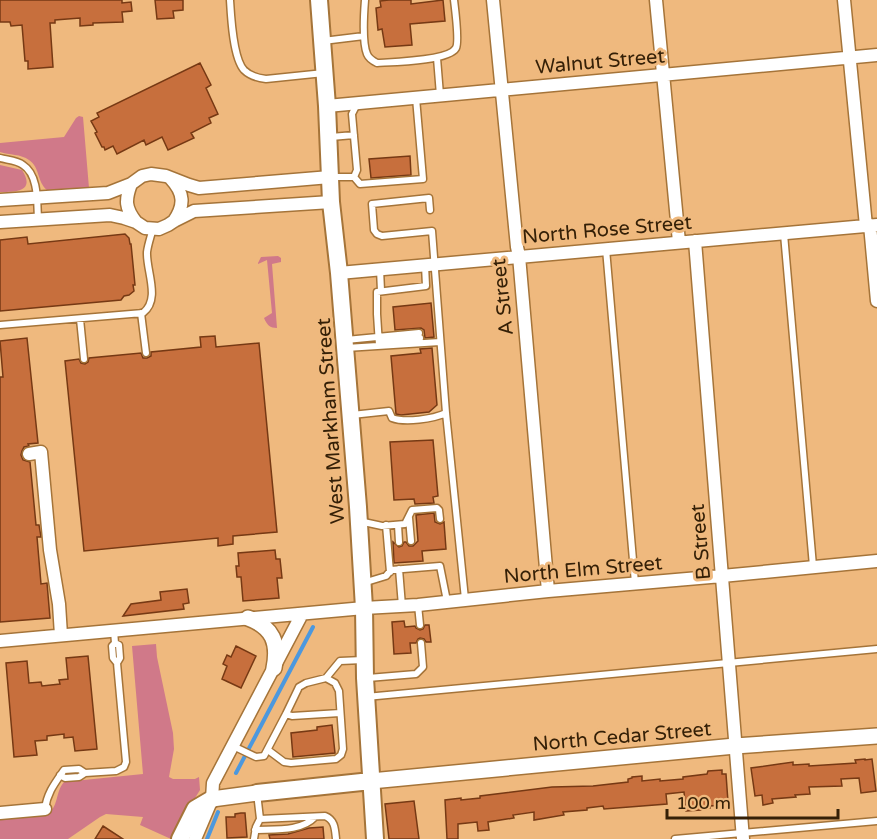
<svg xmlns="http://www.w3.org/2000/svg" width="877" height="839" viewBox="0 0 877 839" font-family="'Varela Round',sans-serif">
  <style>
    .green { fill: #d07989 }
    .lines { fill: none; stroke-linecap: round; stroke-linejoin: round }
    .stream { stroke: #4c98de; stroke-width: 4 }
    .building { fill: #c76f3d; stroke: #763914; stroke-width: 1.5 }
    .service-casing { stroke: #a57439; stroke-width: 9 }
    .minor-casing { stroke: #a57439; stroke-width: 15 }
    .tertiary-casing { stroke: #a57439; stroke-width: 18 }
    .secondary-casing { stroke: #a57439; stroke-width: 20 }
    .service { stroke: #fff; stroke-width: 6 }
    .minor { stroke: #fff; stroke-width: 12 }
    .tertiary { stroke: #fff; stroke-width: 15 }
    .secondary { stroke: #fff; stroke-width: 16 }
    .labels { text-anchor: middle; stroke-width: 6; stroke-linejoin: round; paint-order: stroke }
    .street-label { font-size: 20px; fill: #352007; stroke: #efb97e }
  </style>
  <rect width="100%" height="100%" fill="#efb97e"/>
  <path class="green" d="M79 116 83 117 89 188 47 190C37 182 40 167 29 160 21 154 9 155 0 152V143L64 137 76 118Z
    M0 165 22 170C36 192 15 192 0 192Z
    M278 256 281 258V262L272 264 277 328C270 328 267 325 264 318L272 313 267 260 258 264V263L261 257Z
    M156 644 157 657 173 733 174 749 169 777 173 779H195L199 777 200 790 195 798 189 802 185 809 171 839 140 825 143 817 106 814 100 817 68 839H0V819L47 814C59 807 55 792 64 782L143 774 132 646Z"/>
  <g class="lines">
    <path class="stream" d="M236 773 313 627
      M207 839 218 812"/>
  </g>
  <path class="building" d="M0 0H122V3L131 2 132 11 122 12 123 22 93 23V25L80 26V18L55 20V23H50L53 67 28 69V61H25L22 25 11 26 10 22H0Z
    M155 0H183V10L173 11 174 18 157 19Z
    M389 0H411V4L443 0 445 21 410 24 412 45 385 47 382 29 378 30 376 8 381 7 380 1Z
    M200 63 211 85 206 88 218 114 209 118 211 123 191 133 194 138 168 150 162 137 146 145 144 140 117 154 113 146 105 150 104 147H102L95 133 97 132 91 121 99 117 97 113Z
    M410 156 411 175 371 178 369 159Z
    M125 234 129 238 130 244H131L135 285H133L134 291 129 295 124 296 121 300 0 311V240L27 237 28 244Z
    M431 303 434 337 425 338 424 330 421 328 395 330 393 307Z
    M215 336 216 347 259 343 277 532 233 536V544L218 546V538L84 551 65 361 79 359 81 363 85 364 88 362 89 358 141 353 143 358H147L151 356V352L201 347 200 337Z
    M27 338 38 443 28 444 29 446 24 447 22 451 21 455 23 460 30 462 36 525H39L41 537H37L41 584 47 583 50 618 0 622V377H3L0 341Z
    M432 348 437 405 429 412 401 415 396 414 391 356 421 353 420 349Z
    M433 440 438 496 433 497 434 503 415 504 414 499 394 500 390 442Z
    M434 513 435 522 440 524 444 522 446 549 422 551 423 561 394 563 393 542 399 547 402 546 404 542H406L409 546H413L418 541 416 515Z
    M275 550 276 559H280L282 578H277L279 598 243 601 241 577H237L236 566H239L238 553Z
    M187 589 189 603 183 604 184 609 123 616 131 604 161 600 160 592Z
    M404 621 405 627 415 626 416 628 420 630 423 629 425 625H429L431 642H426L424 639 420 638 418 639 416 643H410L411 653 394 654 392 622Z
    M236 646 256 656 241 688 222 679 227 666 223 664 227 655 231 657Z
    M88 656 97 749 75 751 73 737 64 738V734L47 736V740L35 741 37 755 14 757 6 663 27 661 29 683 41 682 42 686 60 684 59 680 68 679 66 658Z
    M332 725 335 753 293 757 291 733 317 730V727Z
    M865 759V760L872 759 876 791 861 793 859 778 841 779 842 786 809 787 810 794 795 795 796 797 772 799 773 803 763 805 762 795 755 796 751 768 793 762V765L809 764V766L856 763 855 760Z
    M722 770V774H726L728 802 724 803V805L710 806V808L701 809V810L686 811 684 792 666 794 667 804 604 809 603 806 587 808V810L563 812 564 815 534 820V812L513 815 514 818 488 822 489 830 478 831 477 822 458 824V839H447L445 800 461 798V800L480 798V796L552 787 593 786 628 782V779L632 778V777L642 776V781L660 779V781L683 779V777L707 774 708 771Z
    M414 801 419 839H389L385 804Z
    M241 813H245L247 837 227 838 226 817H235V814Z
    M103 826 123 839H95Z
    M323 827 324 839H270L269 835 288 834 309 828Z"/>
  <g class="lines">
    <g class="service-casing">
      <path id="service" d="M230 0C231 17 233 58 244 70 250 76 257 78 266 79L324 73
        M365 0C364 13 362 42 367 54 369 59 373 61 377 63 393 62 449 61 456 48 459 42 455 8 454 0
        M323 41 364 36
        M437 58 440 95
        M331 137 354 135
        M0 158C7 160 17 160 23 165 39 175 37 203 38 220
        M331 177H354L357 170 352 114 357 104
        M354 177 360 184 423 179 416 98
        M430 210 429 198 372 204 374 230 377 234 382 236 432 231 446 413 465 599
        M784 234 813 566
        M606 249 635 583
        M380 269 381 291
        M141 313 146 353
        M80 319 84 359
        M0 325 143 313C161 299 146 271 147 252 148 244 151 236 153 228
        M346 340 419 333
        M382 341 420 338
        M379 345 377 314V292L426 286 425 265
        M346 348 440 342
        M352 415 389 411 392 418C405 423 433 419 446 413
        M409 518 411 541
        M359 521 382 526 405 524 412 510 437 508 439 510 440 519
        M386 525 390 572
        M398 525 399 542
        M399 569 402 606
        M363 583 386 576 391 570 440 566 447 601
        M418 605 420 625
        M115 643 119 645 120 658 117 663
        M326 678 340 661 363 660
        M368 678 416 674 423 667 421 643
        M366 697 877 649
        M286 714 292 716 340 713
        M233 746 256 757 264 756 286 714 299 687 306 683 326 678 335 683 339 691 343 749 341 755 336 759 291 763 284 762 268 750
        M60 775 65 778 79 777 85 773 116 771 124 767 126 762 117 663 113 658 112 646 115 643 114 631
        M45 809C47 793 55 783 64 770L79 769 85 773
        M260 819 325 816C335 820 335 829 336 839
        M255 830C274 829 301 832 315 817
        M254 839 256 827 260 819 257 793
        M675 839 877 821"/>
    </g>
    <g class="minor-casing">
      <path id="minor" d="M493 0 517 247 519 256 548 591
        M656 0 679 242
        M844 0 866 226
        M327 106 877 55
        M171 179C184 193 185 205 174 221
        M131 184C125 200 125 208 136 222
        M0 200 108 193 131 184 142 176 151 174 166 176 189 185 199 188 330 177
        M0 222 110 215 124 218 136 222 145 228 159 229 168 225 174 221 194 211 331 202
        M870 225 877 301
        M695 241 743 839
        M339 273 877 225
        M29 454 41 452 50 550 59 604 61 635
        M0 641 364 608 418 605 548 591 722 576 877 561
        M0 813 45 809
        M195 839 212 799 213 783 302 614"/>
    </g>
    <g class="tertiary-casing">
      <path id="tertiary" d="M248 618C273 627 279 643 274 668
        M371 781 735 746 877 736
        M212 799 257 793"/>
    </g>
    <g class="secondary-casing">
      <path id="secondary" d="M319 0 327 106 331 202 339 273 358 507 364 608 365 678 375 839
        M257 793 371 781
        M180 839 195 809 212 799"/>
    </g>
    <use href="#service" class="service"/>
    <use href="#minor" class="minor"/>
    <use href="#tertiary" class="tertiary"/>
    <use href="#secondary" class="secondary"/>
  </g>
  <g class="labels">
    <g class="street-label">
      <text transform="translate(600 61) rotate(-5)" y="7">Walnut Street</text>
      <text transform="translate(607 229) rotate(-5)" y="7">North Rose Street</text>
      <text transform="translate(502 297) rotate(-96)" y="7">A Street</text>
      <text transform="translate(330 421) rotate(-94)" y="7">West Markham Street</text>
      <text transform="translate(700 542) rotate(-95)" y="7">B Street</text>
      <text transform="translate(583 569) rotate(-5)" y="7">North Elm Street</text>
      <text transform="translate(622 736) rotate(-5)" y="7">North Cedar Street</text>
    </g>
  </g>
  <path d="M667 809v9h171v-9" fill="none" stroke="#352007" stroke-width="3"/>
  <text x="676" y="809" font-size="18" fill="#352007" stroke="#efb97e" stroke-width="4.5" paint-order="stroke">100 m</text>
</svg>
